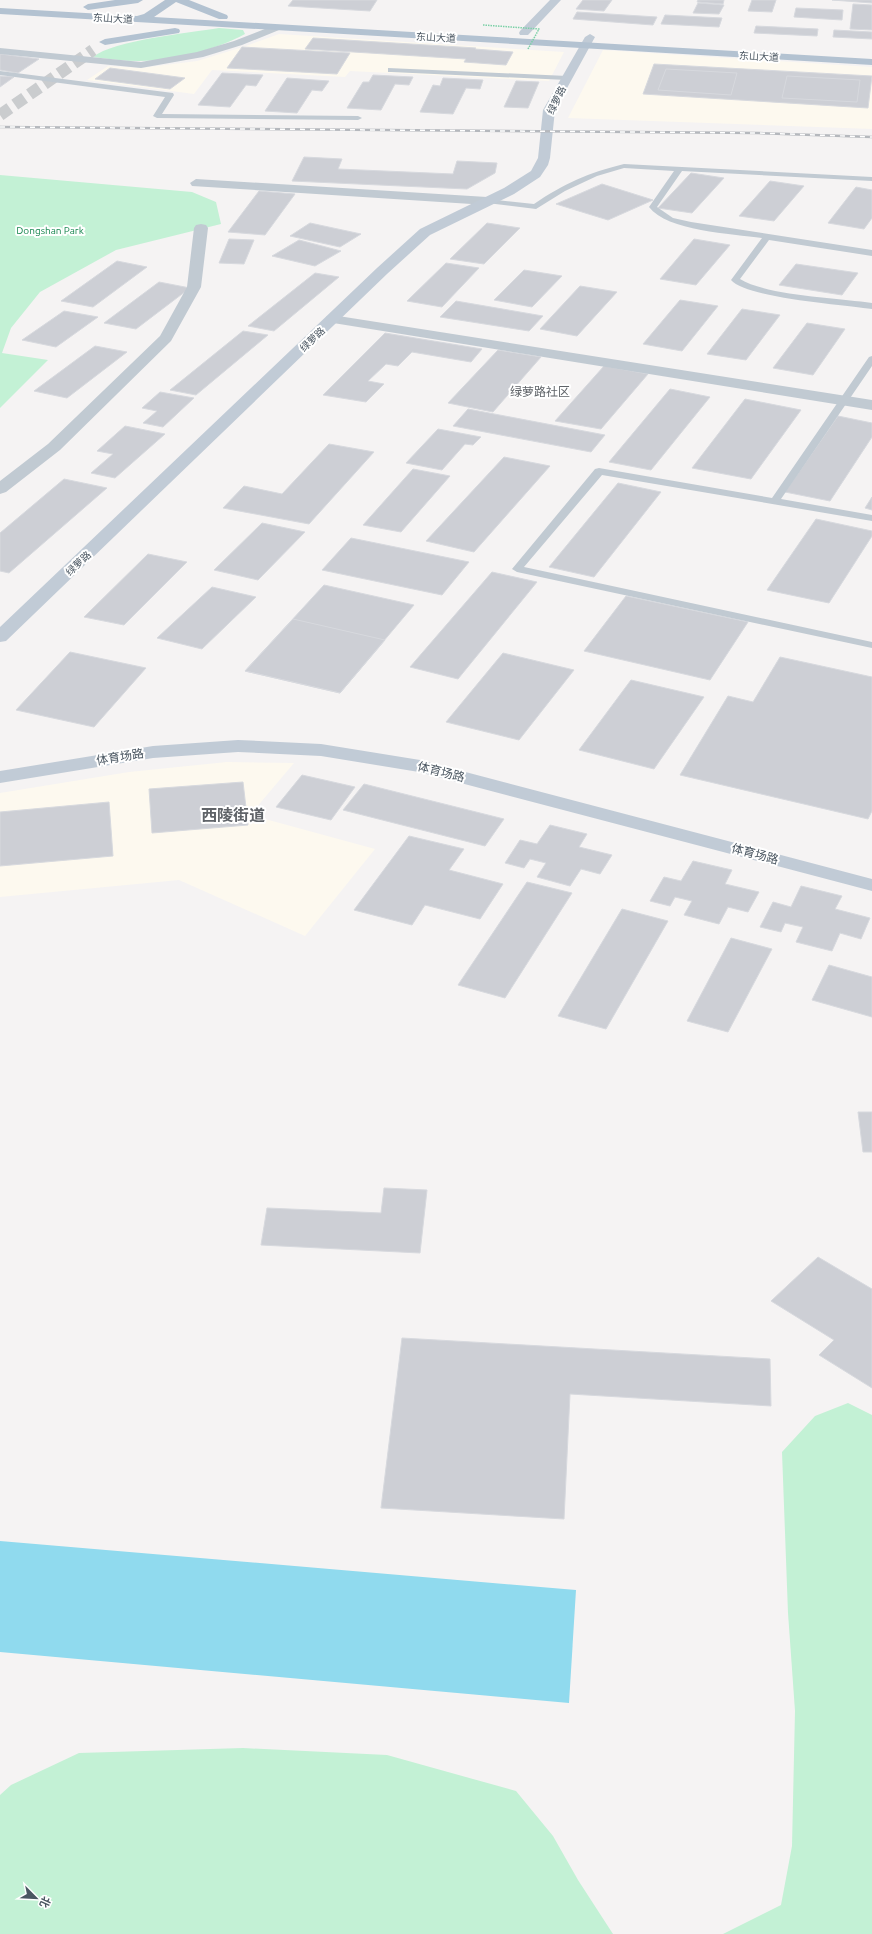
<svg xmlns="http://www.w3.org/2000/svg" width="872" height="1934" viewBox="0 0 872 1934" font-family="Ubuntu,'Noto Sans SC',sans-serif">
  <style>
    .commercial { fill: #fdf9ef }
    .green { fill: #c3f1d5 }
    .water { fill: #90daee }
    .building { fill: #cdcfd5; stroke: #d7d9de }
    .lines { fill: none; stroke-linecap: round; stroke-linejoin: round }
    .primary-tunnel { stroke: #caccce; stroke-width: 12; stroke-dasharray: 12 6; stroke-linecap: butt }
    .lane { fill: #c1cad2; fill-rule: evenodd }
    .street { fill: #c1cad2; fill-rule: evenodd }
    .secondary { fill: #c1cbd6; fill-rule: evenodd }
    .primary { fill: #b3c2d1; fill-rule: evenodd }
    .rail-casing { stroke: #b5b8bd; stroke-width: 2.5 }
    .rail { stroke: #fff; stroke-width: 1.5; stroke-dasharray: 5; stroke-linecap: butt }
    .path-bridge { stroke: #7ad0a6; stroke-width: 1.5; stroke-dasharray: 1.5 1; stroke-linecap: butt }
    .labels { text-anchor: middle; stroke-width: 4; stroke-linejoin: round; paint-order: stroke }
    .far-street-label { font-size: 10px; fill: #4a5661; stroke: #fff }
    .far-park-label { font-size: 10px; fill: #17864f; stroke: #fff }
    .far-quarter-label { font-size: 12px; fill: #5f6368; stroke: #fff }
    .street-label { font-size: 12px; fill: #4a5661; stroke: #fff }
    .district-label { font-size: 16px; font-weight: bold; fill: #5f6368; stroke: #fff }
  </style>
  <rect width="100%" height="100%" fill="#f5f3f3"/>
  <path class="commercial" d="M279 34 564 52 549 81 350 71 345 77 212 70 194 94 87 80 108 66 141 68 197 61 246 46Z
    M603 50 872 67V129L568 118Z
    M227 762 294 763 250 815 375 849 305 936 179 880 0 897V793L129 772Z"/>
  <path class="green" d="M219 28 243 30 245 34C215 50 174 61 139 61 124 61 109 59 93 57 114 40 189 33 219 28Z
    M0 175 192 192 216 202 221 224 116 250 40 292 11 328 2 353 48 360 0 408Z
    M848 1403 872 1415V1934H723L781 1905 792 1846 795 1711 788 1613 782 1452 815 1416Z
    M243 1748 387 1755 516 1791 553 1836 578 1880 613 1934H0V1795L11 1785 79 1753Z"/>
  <path class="water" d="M0 1541 576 1590 569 1703 0 1652Z"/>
  <path class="building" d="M293 0H377L370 11 288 6Z
    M583 0H612L604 11 576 9Z
    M698 0H724L723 4 697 2Z
    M752 0H776L772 12 748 11Z
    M832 0H872V3Z
    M698 3 724 5 719 14 693 13Z
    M853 4 872 5V30L850 29Z
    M796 8 843 10 842 20 794 17Z
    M577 12 657 17 653 25 573 19Z
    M665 15 722 18 719 27 661 24Z
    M756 26 818 29 817 36 754 33Z
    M834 30 872 32V39L833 37Z
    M313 38 476 48 475 49 513 52 506 65 464 62 466 59 305 49Z
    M242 47 350 53 337 74 227 68Z
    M0 55V54L39 59 18 73 0 70Z
    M654 64 872 76 868 108 643 94Z
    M110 68 185 78 170 89 95 79Z
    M666 69 737 73 731 95 658 90Z
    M222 73 263 75 256 86 246 85 230 107 198 105Z
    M373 75 413 77 409 85 395 84 381 110 347 108 363 82H369Z
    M0 76 14 77 0 87Z
    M787 76 860 80 857 102 782 98Z
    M287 78 329 81 322 91 312 90 297 113 265 111Z
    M443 78 483 80 480 89 466 88 453 114 420 112 433 85 440 86Z
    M516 81 539 82 528 108 504 107Z
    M304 157 342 159 338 169 453 174 457 161 497 163 495 173 467 189 292 181Z
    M691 173 724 178 692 213 658 208Z
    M770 181 804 186 774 221 739 216Z
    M602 184 653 200 608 220 556 204Z
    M856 187 872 190V218L864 229 828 223Z
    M259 191 295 194 265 235 228 232Z
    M310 223 361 234 340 247 290 236Z
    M487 223 520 228 484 264 450 259Z
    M229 239 254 240 244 264 219 263Z
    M694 239 730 245 696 285 660 279Z
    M299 240 341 251 315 266 272 256Z
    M117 261 147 267 93 307 61 301Z
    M446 263 479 268 442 307 407 301Z
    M796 264 858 273 842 295 779 285Z
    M524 270 562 276 532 307 494 300Z
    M315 273 339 277 274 331 248 326Z
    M159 282 190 288 136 329 104 323Z
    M580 286 617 292 577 336 540 329Z
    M680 300 718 306 682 351 643 344Z
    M456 301 543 316 529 331 440 317Z
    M742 309 780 315 746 360 707 354Z
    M64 311 98 317 56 347 22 340Z
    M807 323 845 329 813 375 773 368Z
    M243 331 268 335 196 395 170 390Z
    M385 333 482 349 471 362 412 352 398 366 386 364 368 381 384 384 366 402 323 395Z
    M95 346 127 352 67 398 34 391Z
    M498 350 541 357 493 412 448 403Z
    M604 366 648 374 601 429 555 421Z
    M670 389 710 397 651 470 609 462Z
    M160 392 194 398 163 427 143 423 157 411 142 408Z
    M745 399 801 410 751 479 692 468Z
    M468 409 605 435 591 452 453 426Z
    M838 416 872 423V437L830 501 785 492Z
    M125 426 165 434 115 478 91 473 113 454 97 451Z
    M438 429 481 437 473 445 465 444 442 470 406 463Z
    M329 444 374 452 309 524 223 508 244 486 282 494Z
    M504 457 550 466 474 552 426 541Z
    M413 469 450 476 401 532 363 525Z
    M64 479 107 488 9 573 0 571V533Z
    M618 483 661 492 594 577 549 567Z
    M872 497V510L865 508Z
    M816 519 872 531V536L829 603 767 590Z
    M262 523 305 532 258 580 214 570Z
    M351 538 469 562 442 595 322 570Z
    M148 554 187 562 124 625 84 617Z
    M492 572 537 582 458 679 410 667Z
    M324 585 414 605 340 693 245 671Z
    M212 587 256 597 202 649 157 638Z
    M626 596 748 622 710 680 584 651Z
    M293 619 385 640 340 693 245 671Z
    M70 652 146 668 94 727 16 710Z
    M503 653 574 670 519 740 446 722Z
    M780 657 872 677V811L868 819 680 775 728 696 753 702Z
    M631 680 704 697 654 769 579 750Z
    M302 775 355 787 331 820 276 807Z
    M243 782 248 825 152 833 149 789Z
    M364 784 504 819 485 846 343 810Z
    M109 802 113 856 0 866V812Z
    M550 825 587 834 579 847 612 855 600 874 581 869 570 886 537 877 546 863 530 859 524 868 505 863 520 840 537 844Z
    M409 836 464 849 449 870 503 884 480 919 425 905 412 925 354 910Z
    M693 861 732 870 725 884 759 892 748 912 728 907 719 924 684 915 692 901 675 897 670 906 650 901 664 877 681 881Z
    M527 882 572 893 505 998 458 985Z
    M801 886 842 896 835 909 870 918 861 939 840 933 832 951 796 942 803 927 785 923 781 932 760 927 773 902 791 907Z
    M622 909 668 921 606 1029 558 1016Z
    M731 938 772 949 728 1032 687 1021Z
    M829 965 872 977V1017L812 1000Z
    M858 1112H872V1152H863Z
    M384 1188 427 1190 420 1253 261 1245 267 1208 381 1213Z
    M818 1257 872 1289V1388L819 1355 834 1340 771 1301Z
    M402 1338 770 1359 771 1406 570 1394 564 1519 381 1508Z"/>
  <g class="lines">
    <path class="primary-tunnel" d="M0 115 93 50"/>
    <path class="lane" d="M388 68 567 76 571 78 567 80 391 72H388Z
      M0 71 173 93 174 95 162 114 358 116 362 118 358 120 157 118 153 116 165 97 0 75Z
      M624 164 872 177V181L682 171 657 207 673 218 691 222 872 250V256L769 240 740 279C768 296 838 298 872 303V309C845 305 746 298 731 280L762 238C732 234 667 231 649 207L674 171 624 168 597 176 565 191 536 209 487 203 483 201 487 199 534 204C565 183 588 173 624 164Z
      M872 356V366L781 499 872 515V521L602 475 524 567 872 642V648L517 572 512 569 595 469 599 468 772 498 869 357Z"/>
    <path class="street" d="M275 25 279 26 280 28 279 30 242 45 203 57 141 68 0 54V48L141 62 197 52 234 41Z
      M196 179 487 197 492 198 493 201 492 204 487 205 192 186 190 183Z
      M201 224 206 225 208 228 201 287 171 341 60 450 6 492 0 494V481L48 444 160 336 187 287 194 228 196 225Z
      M332 315 872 400V410L327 322 325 319 327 316Z"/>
    <path class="secondary" d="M550 0H561L528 35H520L519 33 520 31Z
      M590 34 595 37 555 110 550 158 548 165 540 177 514 194 430 235 387 274 6 641 0 642V627L377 268 420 229 504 188 531 171 538 158 543 110 585 37Z
      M238 740 321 744 420 760 872 879V891L419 772 321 756 238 752 153 758 0 783V771L153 746Z"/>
    <path class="primary" d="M115 0H143L138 3 88 10 83 7 88 4Z
      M165 0H189L227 15 228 17 227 19H219L176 2 154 17 872 59V65L0 14V8L137 16 144 14Z
      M175 28 179 29 180 31 179 33 105 45 99 42 105 39Z"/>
    <g class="rail-casing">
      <path id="rail" d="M0 127 758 133 872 137"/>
    </g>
    <use href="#rail" class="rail"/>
    <path class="path-bridge" d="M483 25 539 29 528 49"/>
  </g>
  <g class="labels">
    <g class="far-street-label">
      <text transform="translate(113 18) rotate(3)" y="4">东山大道</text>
      <text transform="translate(436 37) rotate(3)" y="4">东山大道</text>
      <text transform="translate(759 56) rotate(3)" y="4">东山大道</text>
      <text transform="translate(556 100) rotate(-64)" y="4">绿萝路</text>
      <text transform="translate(312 339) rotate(-44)" y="4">绿萝路</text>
      <text transform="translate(78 563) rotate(-43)" y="4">绿萝路</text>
    </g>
    <g class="far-park-label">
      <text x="50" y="234">Dongshan Park</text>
    </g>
    <g class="far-quarter-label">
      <text x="540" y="396">绿萝路社区</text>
    </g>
    <g class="street-label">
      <text transform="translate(120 757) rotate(-9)" y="4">体育场路</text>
      <text transform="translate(441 772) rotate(14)" y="4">体育场路</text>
      <text transform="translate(755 854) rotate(15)" y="4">体育场路</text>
    </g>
    <g class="district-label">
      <text x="233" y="821">西陵街道</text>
    </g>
  </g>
  <g transform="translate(36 1898) rotate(114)" stroke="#ffffff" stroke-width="3" paint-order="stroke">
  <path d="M0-3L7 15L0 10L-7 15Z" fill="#4a5661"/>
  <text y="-6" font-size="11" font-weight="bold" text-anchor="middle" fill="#4a5661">北</text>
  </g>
</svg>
